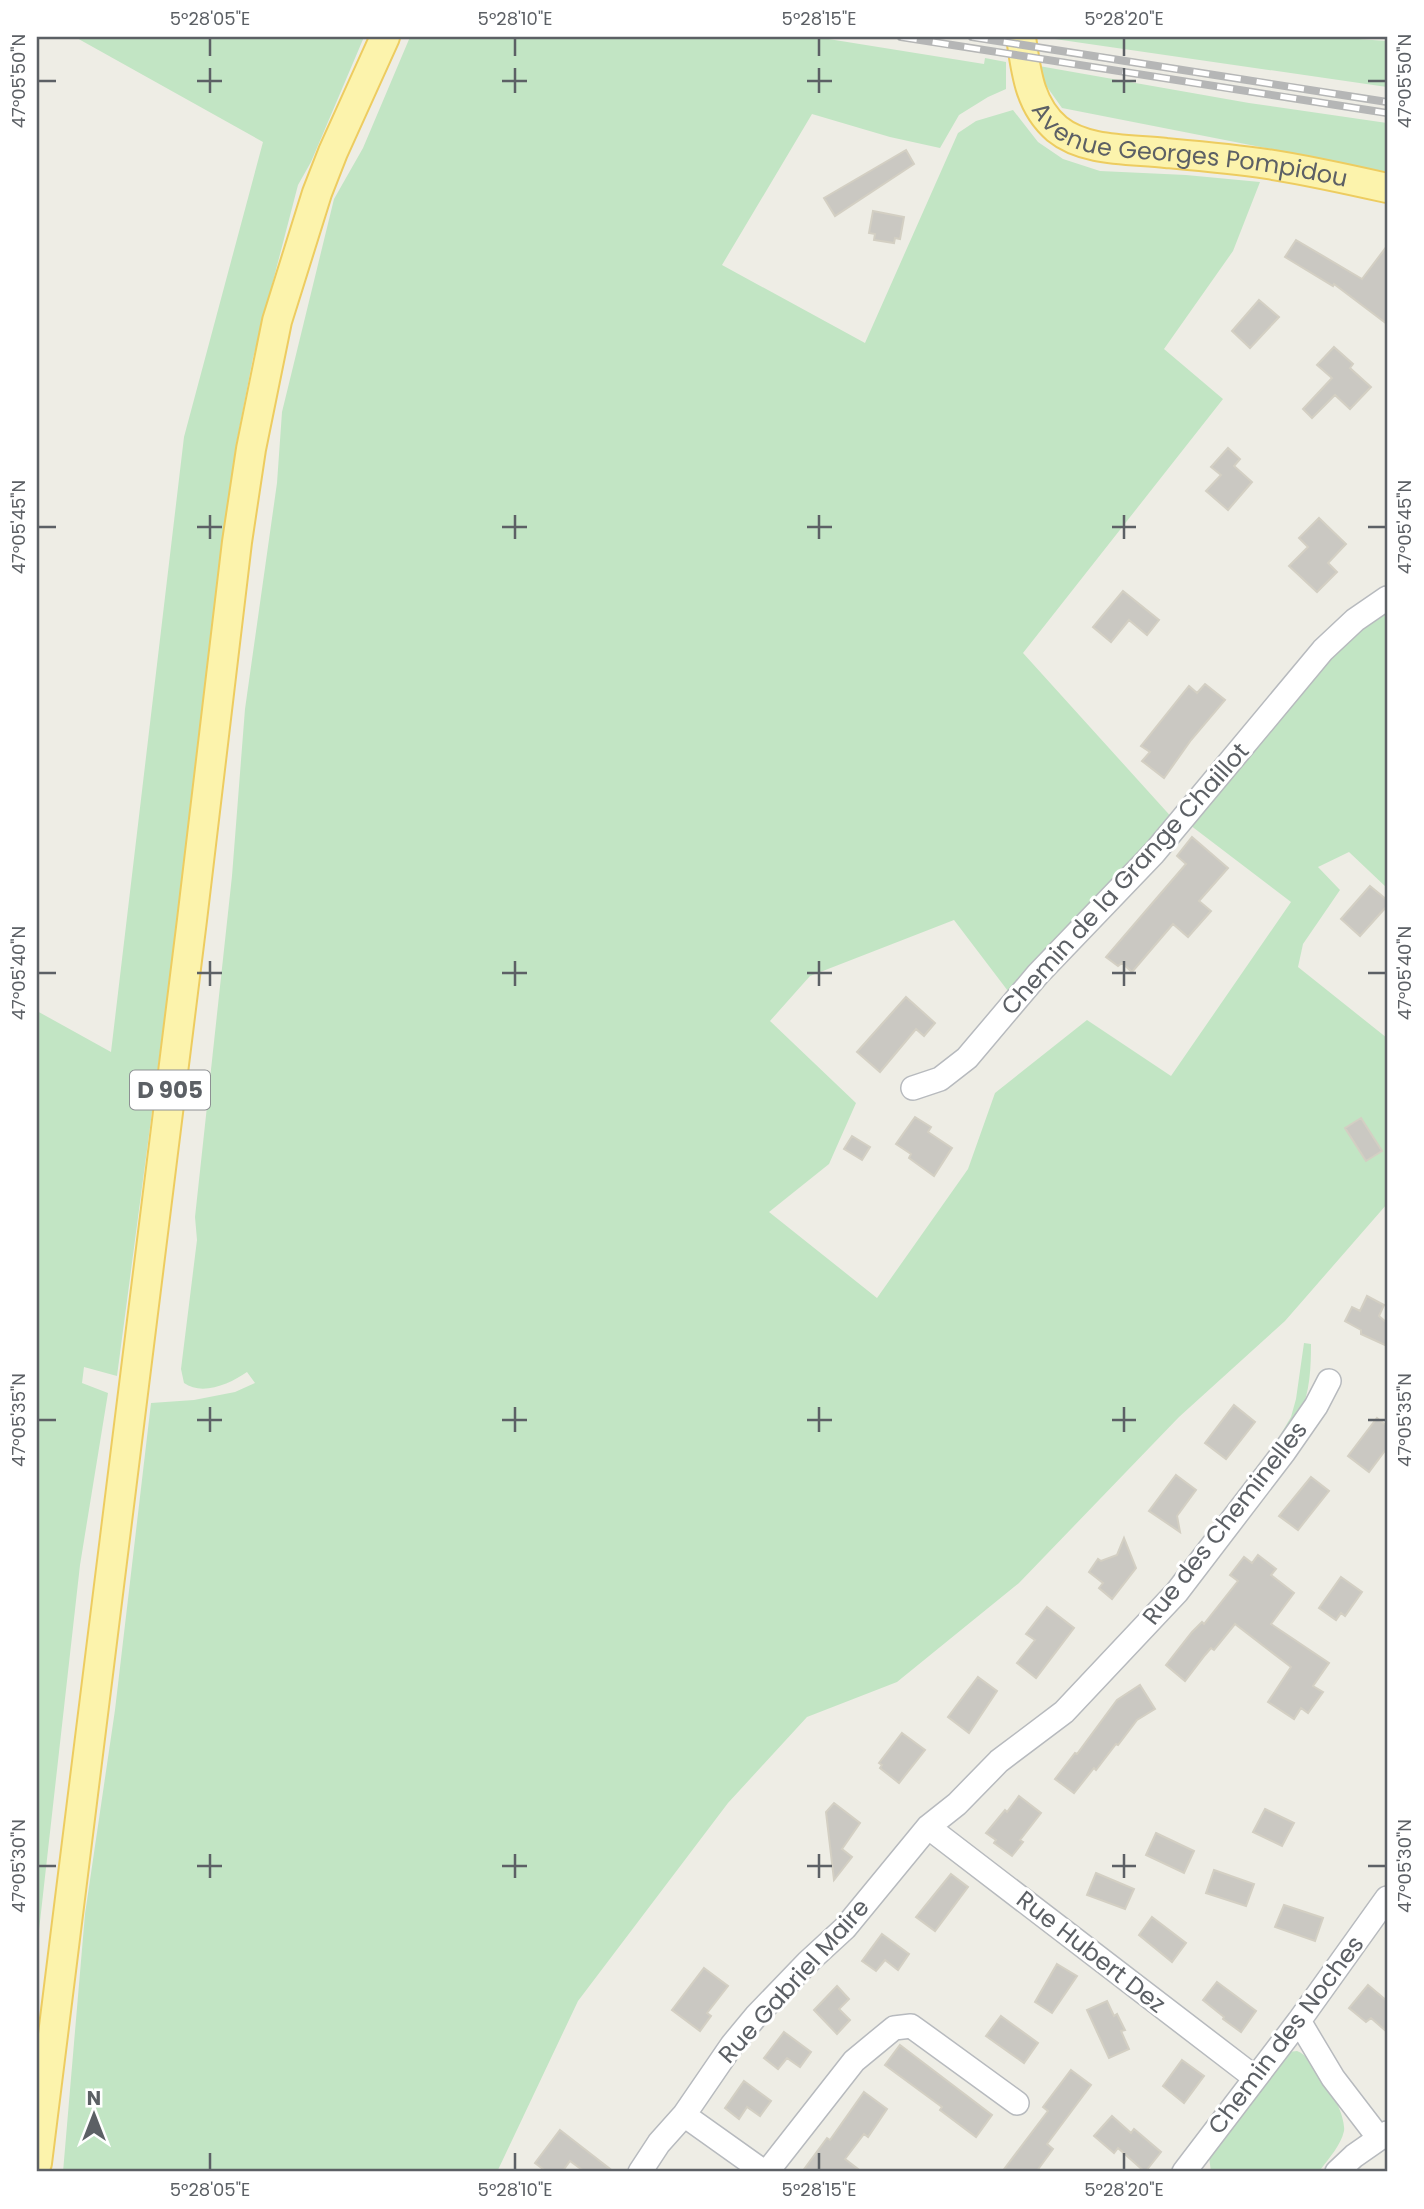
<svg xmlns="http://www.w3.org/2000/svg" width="1424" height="2209" viewBox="0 0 1424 2209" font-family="Poppins,sans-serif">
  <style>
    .green { fill: #c2e5c4 }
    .building { fill: #cac8c2; stroke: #d3cfc3; stroke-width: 2 }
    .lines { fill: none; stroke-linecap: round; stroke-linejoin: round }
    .minor-casing { stroke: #b7babe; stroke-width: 26 }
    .major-casing { stroke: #edcc60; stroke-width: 32 }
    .minor { stroke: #fff; stroke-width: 23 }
    .major { stroke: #fcf3ac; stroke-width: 28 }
    .rail-casing { stroke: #b5b6b6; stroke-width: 8 }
    .rail { stroke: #fff; stroke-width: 5; stroke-dasharray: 16; stroke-linecap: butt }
    .ticks { fill: none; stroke: #5c6065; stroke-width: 2.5 }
    .labels { text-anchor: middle; stroke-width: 6; stroke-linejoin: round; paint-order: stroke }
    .shield { fill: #fff; stroke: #8d9093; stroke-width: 2 }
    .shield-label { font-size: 23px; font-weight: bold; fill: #5c6065 }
    .street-label { font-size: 24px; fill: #5c6065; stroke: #fff }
    .neatline { fill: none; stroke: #5c6065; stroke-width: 2.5 }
    .ticks-label { font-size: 18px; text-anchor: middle; fill: #5c6065 }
  </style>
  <rect width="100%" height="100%" fill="#eeede5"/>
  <path class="green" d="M75 37H364L311 162 298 185 253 358 236 445 176 931 117 1376 84 1367 82 1383 108 1393 80 1565 37 1948V1011L111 1052 184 437 263 142Z
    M410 37H816L984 64 985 58 1006 62V89L988 97 959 115 940 148 890 137 812 114 722 265 865 343 958 133 976 121 1013 110 1038 142 1063 159 1100 171 1186 175 1260 182 1233 251 1164 349 1223 399 1023 653 1175 821 1011 995 954 920 810 976 770 1021 856 1103 829 1164 769 1212 877 1298 968 1169 995 1093 1087 1020 1171 1076 1291 902 1186 822 1339 646 1387 612V888L1349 852 1318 867 1340 890 1303 944 1298 967 1387 1038V1204L1285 1321 1179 1417 1019 1583 897 1682 807 1717 728 1803 578 2001 497 2172H63L85 1914 115 1710 151 1403 194 1400 235 1392 255 1383 247 1372C230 1384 202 1396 184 1383L181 1369 197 1240 195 1217 232 876 245 709 277 483 282 412 334 199 363 148Z
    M1041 37H1329L1387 41V87Z
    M1039 66 1249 103 1387 123V172L1062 108 1040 77Z
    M1304 1343 1311 1344C1311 1367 1310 1392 1300 1414 1293 1426 1281 1438 1272 1449L1291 1417 1296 1399Z
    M1297 2051C1315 2057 1347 2112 1344 2131 1341 2145 1329 2158 1321 2169L1319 2172H1289L1283 2170 1280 2172H1211L1209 2157 1289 2052Z"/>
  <path class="building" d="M906 150 914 164 835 216 824 198Z
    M873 211 904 217 900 239 895 238 894 243 874 240 875 234 869 233Z
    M1296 240 1362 279 1387 246V324L1334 284 1333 286 1285 257Z
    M1259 300 1279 317 1250 348 1232 331Z
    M1334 347 1353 364 1350 368 1371 387 1350 409 1335 395 1312 418 1303 409 1332 378 1317 365Z
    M1228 448 1240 459 1234 466 1252 482 1228 510 1206 491 1221 475 1211 467Z
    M1319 518 1346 544 1328 563 1337 572 1317 592 1289 566 1308 547 1299 538Z
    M1123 591 1159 620 1147 635 1129 620 1111 642 1093 627Z
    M1205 684 1225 700 1191 740 1164 778 1142 761 1150 752 1141 746 1189 686 1197 693Z
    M1192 837 1228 868 1199 901 1211 911 1188 937 1173 924 1132 972 1122 963 1118 966 1106 957 1186 864 1177 856Z
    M1370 886 1387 900V906L1360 936 1341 919Z
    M906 997 935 1023 924 1036 916 1029 880 1072 857 1052Z
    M915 1117 931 1127 928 1132 952 1148 934 1176 909 1158 911 1154 896 1144Z
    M1361 1118 1382 1151 1366 1161 1345 1128Z
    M852 1136 870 1147 862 1160 844 1149Z
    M1367 1296 1384 1305 1379 1316 1387 1323V1346L1361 1334V1330L1345 1321 1352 1307 1360 1311Z
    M1234 1405 1255 1422 1226 1459 1205 1443Z
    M1377 1418 1387 1426V1448L1369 1472 1348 1456Z
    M1176 1475 1196 1490 1177 1516 1180 1532 1149 1511Z
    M1311 1477 1329 1491 1298 1530 1279 1516Z
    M1124 1538 1136 1568 1112 1599 1099 1588 1103 1583 1089 1572 1098 1559 1101 1561 1117 1555Z
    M1258 1555 1276 1569 1271 1575 1294 1593 1271 1624 1329 1663 1313 1686 1323 1692 1308 1713 1301 1708 1294 1719 1268 1702 1291 1667 1235 1624 1214 1650 1211 1648 1205 1655 1185 1681 1166 1665 1192 1632 1202 1622 1204 1624 1238 1581 1230 1575 1244 1557 1252 1563Z
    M1341 1577 1362 1592 1345 1616 1341 1613 1336 1620 1319 1608Z
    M1047 1607 1074 1628 1036 1678 1017 1663 1035 1640 1026 1634Z
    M978 1677 997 1691 969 1733 948 1717Z
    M1140 1685 1155 1709 1137 1720 1118 1745 1116 1744 1096 1770 1094 1768 1074 1793 1055 1779 1075 1753 1077 1754 1117 1700Z
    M902 1733 925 1750 899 1783 880 1768 882 1765 879 1763Z
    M1019 1796 1041 1813 1020 1840 1023 1842 1012 1856 994 1843 996 1840 986 1833 1005 1810 1007 1812Z
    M834 1803 860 1823 842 1849 852 1857 834 1880 826 1812Z
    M1265 1809 1294 1823 1282 1846 1253 1832Z
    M1156 1833 1194 1851 1184 1873 1146 1855Z
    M1214 1870 1254 1884 1246 1906 1206 1893Z
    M1096 1873 1134 1889 1125 1909 1087 1895Z
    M951 1874 968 1887 935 1931 916 1917Z
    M1284 1905 1323 1918 1315 1941 1275 1927Z
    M1152 1917 1186 1943 1172 1962 1139 1935Z
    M882 1934 909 1954 898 1970 885 1960 876 1971 862 1961Z
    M1057 1964 1077 1976 1052 2013 1035 2002Z
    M704 1968 728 1986 707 2013 711 2016 700 2031 672 2010Z
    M1217 1982 1256 2011 1241 2032 1223 2019 1224 2017 1203 2000Z
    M1368 1985 1387 2001V2032L1371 2018 1366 2022 1349 2008Z
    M837 1986 849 1999 839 2009 850 2020 837 2034 814 2010Z
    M1107 2001 1114 2016 1117 2014 1125 2030 1121 2031 1129 2049 1109 2058 1087 2010Z
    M1001 2016 1038 2043 1024 2063 986 2036Z
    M784 2032 811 2052 800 2067 787 2058 778 2069 764 2058Z
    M900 2045 992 2115 976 2137 940 2110 942 2107 885 2065Z
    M1182 2060 1204 2076 1184 2103 1163 2086Z
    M1071 2070 1091 2085 1047 2144 1053 2149 1036 2172H1002L1048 2111 1043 2107Z
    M744 2081 771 2101 760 2116 747 2107 739 2119 725 2108Z
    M864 2092 887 2109 868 2137 864 2134 845 2159 862 2172H802L827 2138 830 2140Z
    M1112 2116 1131 2133 1134 2129 1161 2152 1145 2172 1118 2148 1114 2153 1094 2136Z
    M560 2130 614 2172H585L570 2161 562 2172H547L535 2163Z"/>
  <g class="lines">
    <g class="minor-casing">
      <path id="minor" d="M913 1088 940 1079 967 1058 1038 974 1154 853 1323 650 1355 620 1387 598
        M928 1827 1254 2077
        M1299 2021 1333 2078 1379 2138
        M684 2115 764 2172
        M640 2172 659 2143 684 2115 732 2045 756 2016 808 1962 845 1928 928 1827 957 1804 999 1761 1064 1712 1177 1592 1284 1452 1316 1406 1329 1381
        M767 2172 854 2061 894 2028 911 2026 918 2031 1017 2103
        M1184 2172 1299 2021 1387 1898
        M1337 2172 1354 2156 1387 2133"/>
    </g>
    <g class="major-casing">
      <g id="major">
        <path id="s1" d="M1021 37C1026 71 1029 105 1057 129 1085 152 1131 149 1166 153 1199 156 1233 159 1267 164 1307 170 1347 179 1387 188"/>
        <path d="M37 2163 192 920 237 542 251 449 277 321 317 193 333 152 385 37"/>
      </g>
    </g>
    <use href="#minor" class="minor"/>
    <use href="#major" class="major"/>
    <g class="rail-casing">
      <path id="rail" d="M901 37 1387 113
        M972 37 1387 102"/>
    </g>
    <use href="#rail" class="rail"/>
  </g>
  <path class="ticks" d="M210 38V56M515 38V56M819 38V56M1124 38V56M210 68V93M515 68V93M819 68V93M1124 68V93M38 81H56M197 81H222M502 81H527M807 81H832M1112 81H1136M1368 81H1386M210 515V539M515 515V539M819 515V539M1124 515V539M38 527H56M197 527H222M502 527H527M807 527H832M1112 527H1136M1368 527H1386M210 961V986M515 961V986M819 961V986M1124 961V986M38 973H56M197 973H222M502 973H527M807 973H832M1112 973H1136M1368 973H1386M210 1407V1432M515 1407V1432M819 1407V1432M1124 1407V1432M38 1420H56M197 1420H222M502 1420H527M807 1420H832M1112 1420H1136M1368 1420H1386M210 1854V1878M515 1854V1878M819 1854V1878M1124 1854V1878M38 1866H56M197 1866H222M502 1866H527M807 1866H832M1112 1866H1136M1368 1866H1386M210 2153V2170M515 2153V2170M819 2153V2170M1124 2153V2170"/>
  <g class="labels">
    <rect class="shield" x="130" y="1070.5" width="80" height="39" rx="5"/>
    <g class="shield-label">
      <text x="170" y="1098">D 905</text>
    </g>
    <g class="street-label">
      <text dy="8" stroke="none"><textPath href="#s1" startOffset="234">Avenue Georges Pompidou</textPath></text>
      <text transform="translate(1125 879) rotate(-48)" y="8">Chemin de la Grange Chaillot</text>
      <text transform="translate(1225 1523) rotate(-52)" y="8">Rue des Cheminelles</text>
      <text transform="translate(1091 1952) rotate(38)" y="8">Rue Hubert Dez</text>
      <text transform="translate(794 1981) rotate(-48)" y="8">Rue Gabriel Maire</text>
      <text transform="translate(1286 2035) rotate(-53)" y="8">Chemin des Noches</text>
    </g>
  </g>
  <rect width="1424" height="2209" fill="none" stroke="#ffffff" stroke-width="77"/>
  <g transform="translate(94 2115)" stroke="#ffffff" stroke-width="5" paint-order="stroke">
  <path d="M0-5L12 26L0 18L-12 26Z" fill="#5c6065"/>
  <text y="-10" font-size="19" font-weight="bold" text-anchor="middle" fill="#5c6065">N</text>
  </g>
  <rect x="38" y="38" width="1348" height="2132" class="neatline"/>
  <g class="ticks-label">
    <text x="210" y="25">5°28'05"E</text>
    <text x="515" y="25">5°28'10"E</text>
    <text x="819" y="25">5°28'15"E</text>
    <text x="1124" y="25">5°28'20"E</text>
    <text transform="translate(19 81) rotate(-90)" y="6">47°05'50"N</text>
    <text transform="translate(1405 81) rotate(-90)" y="6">47°05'50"N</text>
    <text transform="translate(19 527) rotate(-90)" y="6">47°05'45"N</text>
    <text transform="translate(1405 527) rotate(-90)" y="6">47°05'45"N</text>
    <text transform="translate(19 973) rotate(-90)" y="6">47°05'40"N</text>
    <text transform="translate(1405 973) rotate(-90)" y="6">47°05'40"N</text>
    <text transform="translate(19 1420) rotate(-90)" y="6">47°05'35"N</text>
    <text transform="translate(1405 1420) rotate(-90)" y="6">47°05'35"N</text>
    <text transform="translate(19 1866) rotate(-90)" y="6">47°05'30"N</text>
    <text transform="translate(1405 1866) rotate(-90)" y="6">47°05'30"N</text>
    <text x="210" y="2196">5°28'05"E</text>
    <text x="515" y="2196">5°28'10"E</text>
    <text x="819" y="2196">5°28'15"E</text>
    <text x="1124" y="2196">5°28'20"E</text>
  </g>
</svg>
